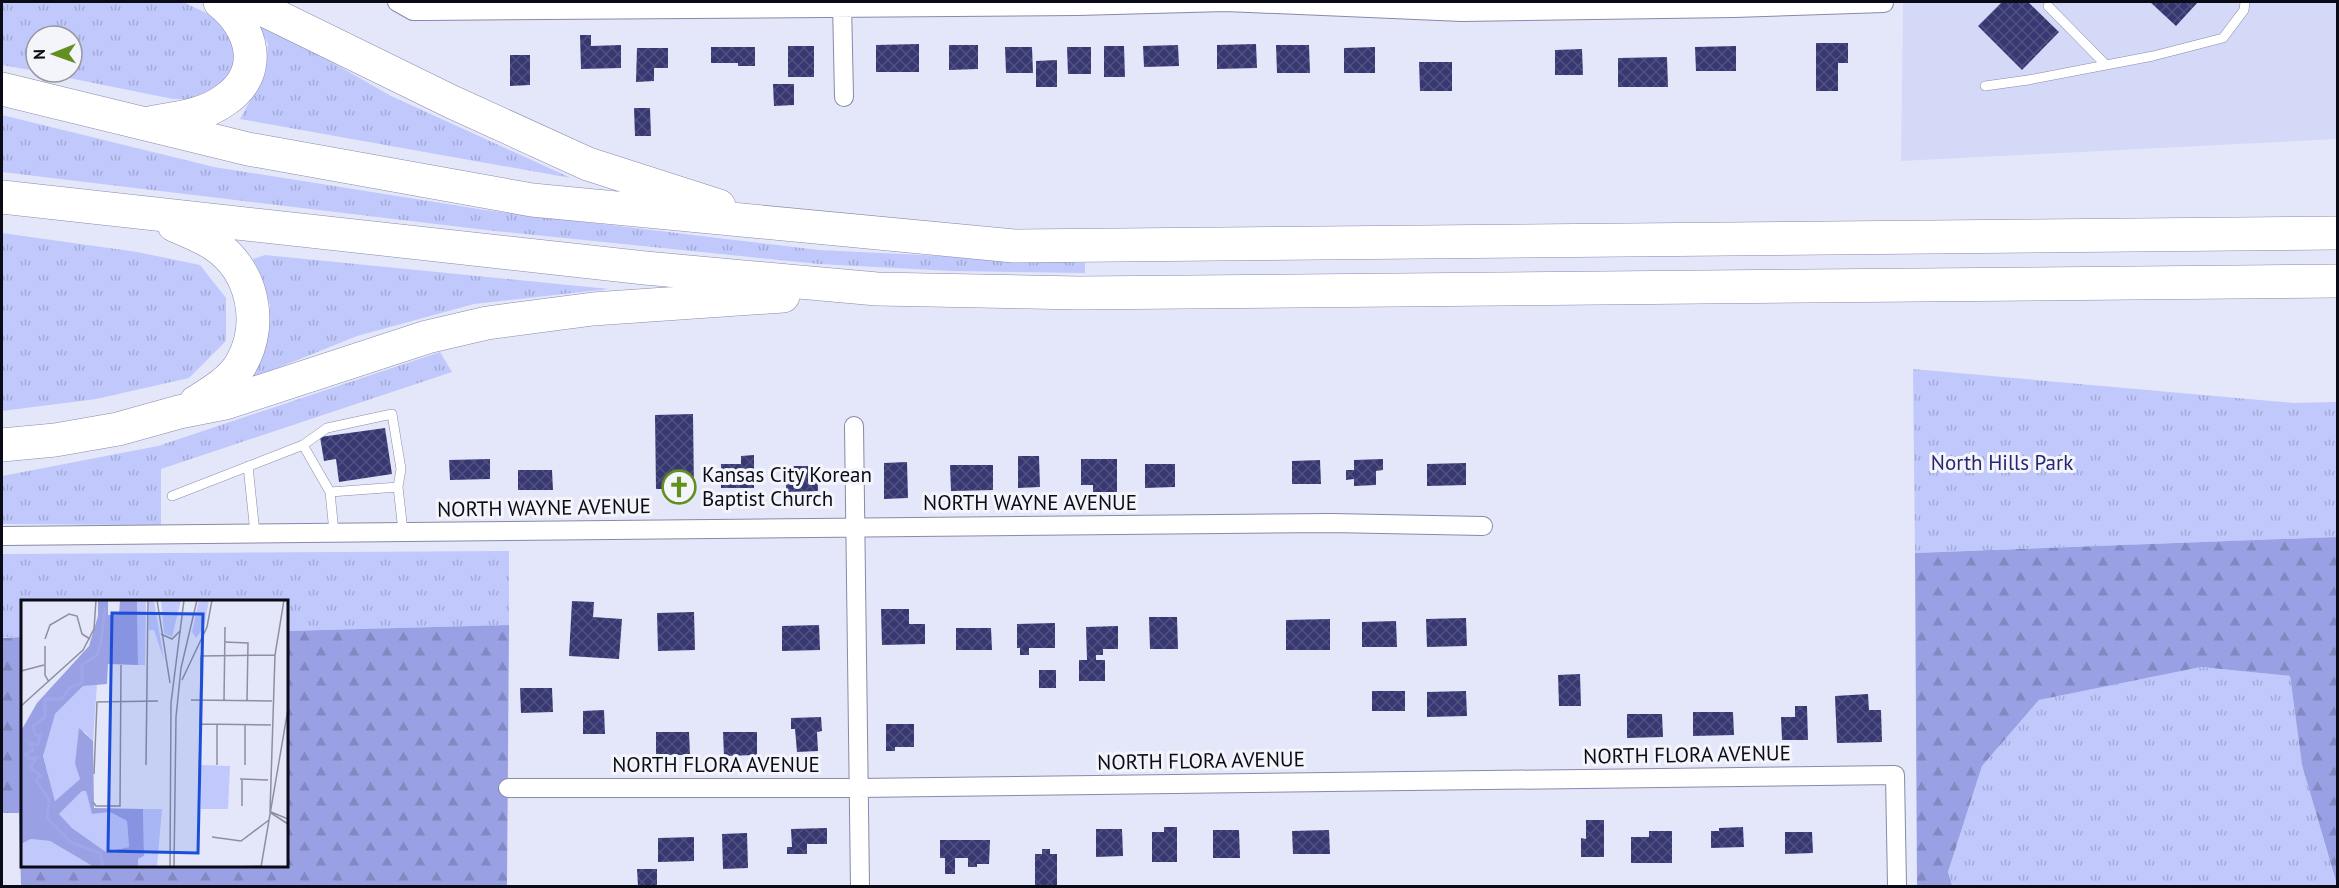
<svg xmlns="http://www.w3.org/2000/svg" width="2339" height="888" viewBox="0 0 2339 888" font-family="'PT Sans',sans-serif">
  <style>
    .built { fill: #d5d9f8 }
    .grass { fill: url(#grass-tufts) }
    .forest { fill: url(#forest-firs) }
    .building { fill: url(#building-cross-hatch) }
    .lines { fill: none; stroke-linecap: round; stroke-linejoin: round }
    .lane-casing { stroke: #878aa8; stroke-width: 10 }
    .street-casing { stroke: #878aa8; stroke-width: 20 }
    .highway-casing { stroke: #878aa8; stroke-width: 34 }
    .lane { stroke: #fff; stroke-width: 9 }
    .street { stroke: #fff; stroke-width: 18 }
    .highway { stroke: #fff; stroke-width: 33 }
    .labels { text-anchor: middle; stroke-width: 6; stroke-linejoin: round; paint-order: stroke }
    .park-label { font-size: 21px; fill: #292471; stroke: #f4f5fb }
    .poi-label { font-size: 21px; fill: #0a0b16; stroke: #f4f5fb; text-anchor: start }
    .street-label { font-size: 21px; fill: #0a0b16; stroke: #f4f5fb }
    .inset-river { fill: none; stroke: #9fa6e9; stroke-width: 3 }
    .inset-road { fill: none; stroke: #8d8f9f; stroke-width: 1.5 }
    .view { fill: #1d4ed8; fill-opacity: 0.15; stroke: #1d4ed8; stroke-width: 3 }
    .inset-edge { fill: none; stroke: #0a0b16; stroke-width: 3 }
  </style>
  <defs>
    <pattern id="grass-tufts" width="24" height="20" patternUnits="userSpaceOnUse" patternTransform="scale(1.5)"><rect width="24" height="20" fill="#c1c8fc"/><path d="M3 7l-1-3M5 7V3M7 7l1-3M15 17l-1-3M17 17v-4M19 17l1-3" fill="none" stroke="#a4aad7"/></pattern>
    <pattern id="forest-firs" width="22" height="20" patternUnits="userSpaceOnUse" patternTransform="scale(1.5)"><rect width="22" height="20" fill="#99a0e3"/><path d="M5 1l3.5 6h-7zM16 11l3.5 6h-7z" fill="#8288c2"/></pattern>
    <pattern id="building-cross-hatch" width="8" height="8" patternUnits="userSpaceOnUse" patternTransform="scale(1.5)"><rect width="8" height="8" fill="#373872"/><path d="M0 0l8 8M0 8l8-8" fill="none" stroke="#505180"/></pattern>
  </defs>
  <rect width="100%" height="100%" fill="#e4e7fa"/>
  <path class="built" d="M1903 2H2337V139L1901 161Z"/>
  <path class="grass" d="M2 2H183L219 19 229 31 235 62 221 87 192 99H173L39 72H72V36H36V71L2 65Z
    M255 18 391 96 571 178 240 119 265 74 268 44Z
    M2 115 214 167 485 210 819 250 1085 263V273L952 271 819 264 486 230 2 172Z
    M2 233 137 252 200 265 226 298V341L189 378 96 399 2 411Z
    M265 255 609 289 474 304 357 336 243 382 261 358 270 305 253 259Z
    M440 352 452 372 161 469V525L2 524V476L158 446Z
    M1913 369 2293 403 2337 402V537L1915 553Z
    M509 551V625L287 631 286 602H22V637H2V554Z
    M2201 667 2290 676 2302 765 2337 886H1952L1948 872 1982 766 2039 700Z"/>
  <path class="forest" d="M2337 537V885L2302 765 2290 676 2201 667 2039 700 1982 766 1948 872 1952 886H1917L1915 553Z
    M509 625 507 886H21L19 813H2V638L22 637V866H286L287 631Z"/>
  <path class="building" d="M2002 2H2028L2059 32 2022 70 1978 26Z
    M2150 2H2198L2176 26Z
    M580 35H591V46L621 45V68L581 69Z
    M1816 43H1848V63H1838V91H1816Z
    M919 44V72H876V45Z
    M1256 44 1257 68 1217 69V45Z
    M949 45H978V69L949 70Z
    M1178 45 1179 66 1144 67 1143 46Z
    M1276 45H1309L1310 73H1277Z
    M788 46H814V77H788Z
    M1104 46H1124L1125 77H1104Z
    M1736 46V71H1696L1695 47Z
    M711 47H755V66H738V63H711Z
    M1005 47H1032L1033 73H1006Z
    M1067 47H1091V74H1068Z
    M1375 47V73H1344V48Z
    M637 48H668V68H654V81L636 82Z
    M1582 49 1583 75H1555V50Z
    M510 55H530V85L510 86Z
    M1667 57 1668 87H1618V58Z
    M1057 60V87H1036V61Z
    M1419 62H1452V91H1420Z
    M773 84H794V105L774 106Z
    M634 108H650L651 136H635Z
    M693 414 694 490H684L685 498H671V489H656L655 415Z
    M385 428 392 474 339 482 336 459 324 461 320 437Z
    M754 455V488H721V464H741V456Z
    M1018 456H1039L1040 487 1018 488Z
    M490 459V479L450 480 449 460Z
    M1081 459H1117V492H1093V485H1081Z
    M1383 459V470L1376 471V485L1354 486V479L1346 480V470H1354V460Z
    M1320 460 1321 484H1292V461Z
    M907 462 908 498 884 499V463Z
    M1466 463V485L1427 486V464Z
    M1145 464H1175V487L1145 488Z
    M950 465H993V490L951 491Z
    M786 466H817L818 491 786 492Z
    M518 470H552L553 490H518Z
    M572 601 594 602 593 617 622 619 619 659 569 656Z
    M881 609H909V624H925V644L882 645Z
    M694 612 695 650 658 651 657 613Z
    M1149 617H1177L1178 649H1150Z
    M1466 618 1467 646 1427 647 1426 619Z
    M1330 619V650H1286V620Z
    M1396 621 1397 647H1362V622Z
    M1055 623V648H1029V655H1020V648H1017V624Z
    M819 625 820 650 782 651V626Z
    M1118 626V649H1103V655H1096V660H1105V681H1079V660H1087L1086 627Z
    M956 628H991L992 650H956Z
    M1039 670H1056V688H1039Z
    M1580 674 1581 706H1559L1558 675Z
    M520 688H552L553 712 521 713Z
    M1372 691H1405V711H1372Z
    M1466 691 1467 716 1427 717V692Z
    M1868 694 1869 710H1881L1882 742 1837 743 1835 696Z
    M1795 706H1807L1808 740H1782L1781 717H1795Z
    M604 710 605 734H583V711Z
    M1693 712H1733L1734 735 1693 736Z
    M1627 714H1662L1663 737 1627 738Z
    M821 717 822 731 817 732 818 751 797 752 795 729H791V718Z
    M886 724H914V747H895V751H886Z
    M656 732H689L690 755H656Z
    M723 732H757V755L724 756Z
    M1586 820H1604V857H1581V838L1586 839Z
    M1164 827H1177V862H1152V832H1164Z
    M1743 827 1744 847 1711 848V831H1719V828Z
    M827 828V844H807V854H787V847H792L791 829Z
    M1096 829H1122L1123 856 1096 857Z
    M1213 830H1239L1240 858H1213Z
    M1329 830 1330 854H1293L1292 831Z
    M1649 831H1672V863H1631V837H1649Z
    M1785 832H1812L1813 853 1785 854Z
    M747 833 748 868 723 869 722 834Z
    M694 837V861L658 862V838Z
    M940 840H990L989 864H977V867H968V858H955V874H945V858H940Z
    M1042 849H1050V854H1057V885L1035 886V854H1042Z
    M637 869H657V886H638Z"/>
  <g class="lines">
    <g class="lane-casing">
      <path id="lane" d="M2048 6 2106 65
        M1985 86 2028 80 2153 56 2223 38 2244 10 2245 2
        M303 445 327 428 392 414 401 469 398 487 330 492
        M248 466 255 533
        M398 487 403 531
        M172 496 303 445 330 492 334 532"/>
    </g>
    <g class="street-casing">
      <path id="street" d="M397 2 413 11H425L1077 6 1226 2 1462 12 1734 8 1884 3
        M842 2 844 97
        M854 426 860 886
        M2 536 1331 523 1483 526
        M508 788H857L1895 775 1897 886"/>
    </g>
    <g class="highway-casing">
      <path id="highway" d="M242 2 264 10 452 102 588 164 719 206
        M2 89 248 149 532 200 1014 246 2338 233
        M154 122C178 118 205 115 225 100 265 73 253 28 220 2
        M2 197 645 268 877 289 1079 293 2338 281
        M174 225C187 231 203 237 215 245 253 271 264 324 241 364 231 381 212 392 196 402
        M2 445 55 440 118 429 179 412 225 403 427 337 487 323 593 309 783 296"/>
    </g>
    <use href="#lane" class="lane"/>
    <use href="#street" class="street"/>
    <use href="#highway" class="highway"/>
  </g>
  <defs>
    <g id="church-ring" transform="scale(1.725)"><circle r="9.5" fill="#f4f5fb" stroke="#638e20" stroke-width="1.5"/><path d="M-1.2-6h2.4v3.5h3.3v2.4h-3.3V6h-2.4V-.1h-3.3v-2.4h3.3Z" fill="#638e20"/></g>
  </defs>
  <g fill-rule="evenodd">
    <use href="#church-ring" x="679" y="487"/>
  </g>
  <g class="labels">
    <g class="park-label">
      <text x="2002" y="470">North Hills Park</text>
    </g>
    <g class="poi-label">
      <text x="702" y="482">Kansas City Korean<tspan x="702" dy="24">Baptist Church</tspan></text>
    </g>
    <g class="street-label">
      <text x="1030" y="510">NORTH WAYNE AVENUE</text>
      <text transform="translate(544 508) rotate(-1)" y="7">NORTH WAYNE AVENUE</text>
      <text transform="translate(1687 755) rotate(-1)" y="7">NORTH FLORA AVENUE</text>
      <text transform="translate(1201 761) rotate(-1)" y="7">NORTH FLORA AVENUE</text>
      <text x="716" y="772">NORTH FLORA AVENUE</text>
    </g>
  </g>
  <g transform="translate(21 600)">
    <rect width="267" height="267" fill="#e4e7fa"/>
    <path d="M116 0H125L124 65H117ZM128 0H133L143 60 133 30H128ZM140 0H160L151 37 143 33ZM178 0H188L183 27 175 38 171 32ZM76 84 72 141 63 131 54 164 59 179 34 201 22 156 28 129 34 114 62 86ZM180 165 209 166 207 209H180ZM61 191H65L71 214 89 212 106 221 108 247 85 252 51 228 38 214ZM122 209H141L136 267H117V259L123 256ZM10 239 29 241 73 267H0V244Z" fill="#c1c8fc"/>
    <path d="M77 0H87V15H98L99 0H116L117 65 87 64 86 84 62 86 34 114 22 156 34 201 59 179 54 164 58 128 72 141 73 208 122 209 123 256 117 259V267H73L29 241 10 239 0 244V131L16 103 68 46 77 16ZM61 191H65L71 214 89 212 106 221 108 247 85 252 51 228 38 214Z" fill="#99a0e3" fill-rule="evenodd"/>
    <path class="inset-river" d="M82 267 79 253 51 243 26 218 28 200 15 180 20 176 9 167 16 158 8 159 4 154 12 150 9 143 17 145 19 135H14L12 126 24 117V99H41L49 87 61 83V65L76 55 80 43 84 8"/>
    <path class="inset-road" d="M136 0 149 83M140 34 151 39 159 31M24 39 29 25 48 14 56 16 61 34 69 39M203 42 227 43 226 101M24 46V75L28 82M0 71 23 65M161 80 186 27 191 0M170 100 251 101M203 101 204 27M0 106 62 50 73 29 75 0M179 124 250 125M196 124V165M224 124V165M125 165 127 0M73 174 76 102 137 101M219 179 247 180M72 202 75 206H99L100 65M178 206 180 56 254 55M221 206V179M249 212 254 55 263 0M250 212 267 219M250 213 267 224M191 237 220 241 248 220M149 267 150 103 163 0M153 267 155 117 160 68 176 0M215 267 240 266M240 267 267 109"/>
    <path class="view" d="M91 13 182 14 177 253 87 251Z"/>
    <rect width="267" height="267" class="inset-edge"/>
  </g>
  <rect width="2339" height="888" fill="none" stroke="#0a0b16" stroke-width="6"/>
  <g transform="translate(54 54) rotate(269)"><circle r="28" fill="#f4f5fb" stroke="#96979f" stroke-width="1.5"/>
  <path d="M0-4.5L10 22L0 15L-10 22Z" fill="#638e20"/>
  <text y="-9" font-size="16" font-weight="bold" text-anchor="middle" fill="#0a0b16">N</text>
  </g>
</svg>
